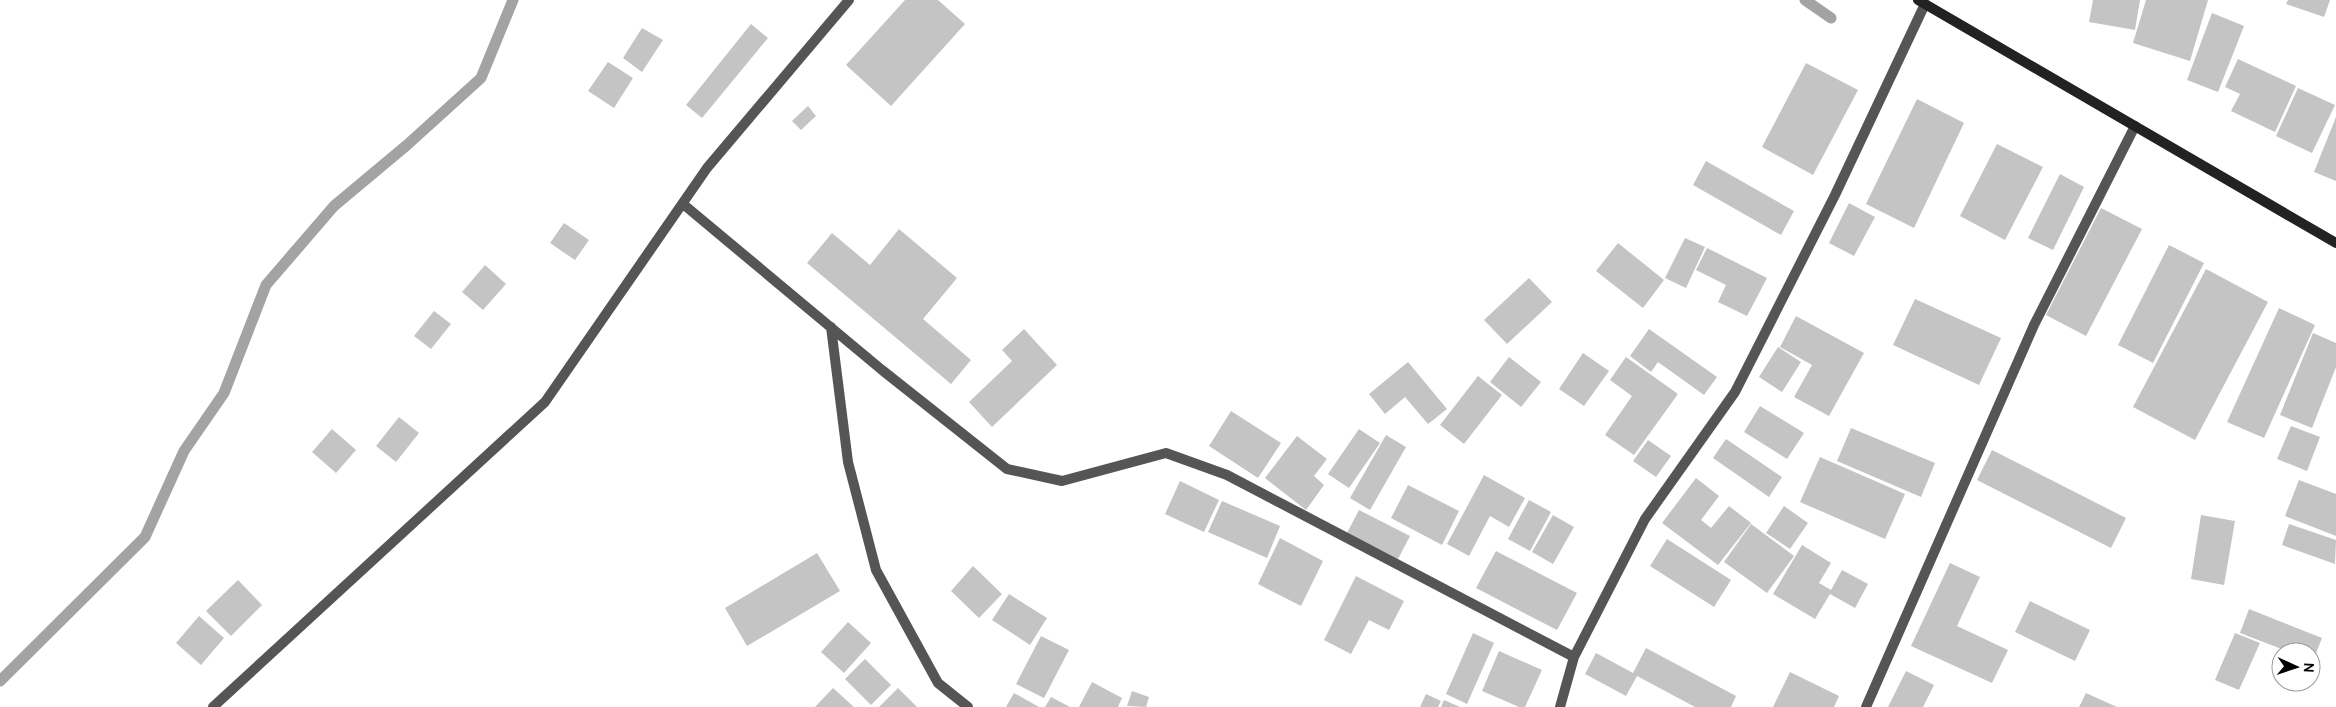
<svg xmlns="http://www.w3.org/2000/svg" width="2336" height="707" viewBox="0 0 2336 707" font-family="Cabin,sans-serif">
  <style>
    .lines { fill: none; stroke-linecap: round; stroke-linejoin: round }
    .stream { stroke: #a3a3a3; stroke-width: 11 }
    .building { fill: #c4c4c4 }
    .street { stroke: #555; stroke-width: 10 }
    .secondary { stroke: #222; stroke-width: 10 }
  </style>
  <rect width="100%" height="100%" fill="#fff"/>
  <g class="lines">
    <path class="stream" d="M1805 0 1831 18
      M0 681 145 537 184 451 224 393 266 285 334 206 407 145 481 78 513 0"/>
  </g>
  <path class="building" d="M905 0H938L965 24 891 106 846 65Z
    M2093 0H2140L2135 30 2089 22Z
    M2146 0H2208L2190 61 2133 43Z
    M2288 0H2330L2324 17 2286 4Z
    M2212 13 2244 26 2218 92 2187 80Z
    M751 24 768 38 702 118 686 105Z
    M642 28 663 40 642 72 623 58Z
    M2238 59 2296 86 2275 132 2231 111 2240 94 2225 87Z
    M608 62 633 78 614 108 588 91Z
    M1806 63 1858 90 1813 175 1762 147Z
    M2298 88 2335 105 2312 153 2276 136Z
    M1917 99 1964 123 1914 228 1866 204Z
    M808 106 816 116 801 130 792 121Z
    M2336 117V181L2314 172Z
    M1997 144 2043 167 2005 240 1960 216Z
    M1706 161 1794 211 1781 235 1693 185Z
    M2060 174 2084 187 2053 250 2028 238Z
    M1849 203 1875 217 1854 256 1829 243Z
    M2101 208 2142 229 2086 336 2046 315Z
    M564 223 589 240 575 260 550 243Z
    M899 229 957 278 923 319 971 360 951 384 807 263 832 233 870 265Z
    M1685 238 1705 247 1686 288 1665 278Z
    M1618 243 1664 280 1643 308 1596 271Z
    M2169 245 2204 263 2153 363 2118 345Z
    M1707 248 1767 278 1747 316 1718 302 1726 285 1696 270Z
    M485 265 506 284 483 310 462 292Z
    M2206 269 2268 302 2195 440 2133 407Z
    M1529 278 1552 302 1507 344 1484 320Z
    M1915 299 2001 338 1979 385 1893 345Z
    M2279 308 2315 325 2264 438 2227 422Z
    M434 311 451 324 431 349 414 336Z
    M1796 316 1864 353 1829 416 1794 397 1812 365 1780 347Z
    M1024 329 1057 365 992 427 969 402 1012 361 1002 350Z
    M1649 329 1717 377 1704 395 1658 362 1651 372 1630 356Z
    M2313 333 2336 343V367L2312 428 2280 415Z
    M1778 347 1801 362 1782 392 1759 377Z
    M1583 353 1609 371 1584 406 1559 389Z
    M1509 357 1541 382 1521 407 1490 382Z
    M1626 357 1678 394 1634 455 1605 435 1632 396 1610 380Z
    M1408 362 1447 409 1428 424 1405 397 1385 414 1369 394Z
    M1478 376 1502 395 1464 444 1440 425Z
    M1760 406 1804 433 1787 459 1744 432Z
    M1231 411 1281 443 1258 478 1209 446Z
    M399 417 419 433 396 462 376 446Z
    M2291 426 2320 437 2307 471 2277 459Z
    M1851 428 1935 463 1921 497 1837 461Z
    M332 429 356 450 336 473 312 452Z
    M1359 429 1380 443 1349 488 1328 474Z
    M1386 435 1406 447 1370 510 1350 498Z
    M1297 436 1327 459 1314 476 1324 485 1306 510 1265 478Z
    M1726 439 1782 477 1769 497 1713 458Z
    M1648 440 1671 456 1656 477 1633 461Z
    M1992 450 2126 518 2111 548 1977 480Z
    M1820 457 1905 494 1885 539 1800 502Z
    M1484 475 1525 498 1509 527 1490 516 1469 556 1447 544Z
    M1696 478 1719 496 1701 520 1711 528 1729 506 1751 523 1718 565 1662 523Z
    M2299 480 2336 494V536L2285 516Z
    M1180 481 1219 500 1204 532 1165 514Z
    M1408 485 1459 511 1442 545 1391 518Z
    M1529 500 1551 512 1530 551 1508 539Z
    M1222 501 1280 526 1267 558 1208 532Z
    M1784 506 1808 523 1790 549 1766 533Z
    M1359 510 1410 536 1398 559 1347 533Z
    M1553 515 1574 527 1553 564 1532 552Z
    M2201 515 2235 521 2224 585 2191 579Z
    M1751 524 1794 556 1767 593 1724 562Z
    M2289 524 2336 540 2335 564 2282 545Z
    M1280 538 1323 561 1301 606 1258 584Z
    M1667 539 1731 580 1714 607 1650 566Z
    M1802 545 1831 563 1819 583 1831 590 1842 570 1868 584 1855 608 1830 594 1815 619 1773 594Z
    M1496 551 1577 593 1557 630 1476 588Z
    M817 553 840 591 747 646 725 608Z
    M1950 563 1980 577 1957 626 2008 650 1992 683 1911 646Z
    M973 566 1002 594 979 618 951 591Z
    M1356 576 1404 601 1389 630 1369 620 1351 654 1324 640Z
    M238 580 262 605 231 636 206 611Z
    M1009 594 1047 618 1030 645 992 620Z
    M2030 601 2090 630 2075 661 2015 632Z
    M2249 609 2322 638 2313 661H2311V652H2289L2240 633Z
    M199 616 224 638 201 665 176 643Z
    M848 622 871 643 844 673 821 652Z
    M1473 633 1494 643 1467 704 1446 694Z
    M2235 633 2260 643 2239 690 2215 680Z
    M1041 636 1069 650 1044 698 1016 684Z
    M1646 648 1736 696 1731 707H1695L1637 676 1626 696 1585 674 1596 653 1633 673Z
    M1499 651 1542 670 1525 707H1519L1482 691Z
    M865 659 891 685 871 705 845 679Z
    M1906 671 1934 685 1923 707H1888Z
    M1790 672 1839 696 1834 707H1773Z
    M1092 682 1122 698 1118 707H1079Z
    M833 688 854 707H815Z
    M898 688 917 707H879Z
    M1132 691 1149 697 1146 707 1127 706Z
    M1014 693 1039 707H1006Z
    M2086 693 2117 707H2079Z
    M1426 694 1441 701 1438 707H1420Z
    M1051 697 1070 707H1045Z
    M1444 700 1460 707H1441Z"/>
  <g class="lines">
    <path class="street" d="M683 204 882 370 1007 469 1062 481 1166 453 1227 475 1574 657
      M831 327 848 462 876 570 938 683 968 707
      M213 707 545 402 707 168 849 0
      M1560 707 1574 657 1645 519 1735 392 1835 195 1925 4
      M1866 707 2034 325 2135 126"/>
    <path class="secondary" d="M1918 0 2336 243"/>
  </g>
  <g transform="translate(2296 667) rotate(93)"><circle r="24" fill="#ffffff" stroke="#999999"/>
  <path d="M0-4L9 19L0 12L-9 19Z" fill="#000000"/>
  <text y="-8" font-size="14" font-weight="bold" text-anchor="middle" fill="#000000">N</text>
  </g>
</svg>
